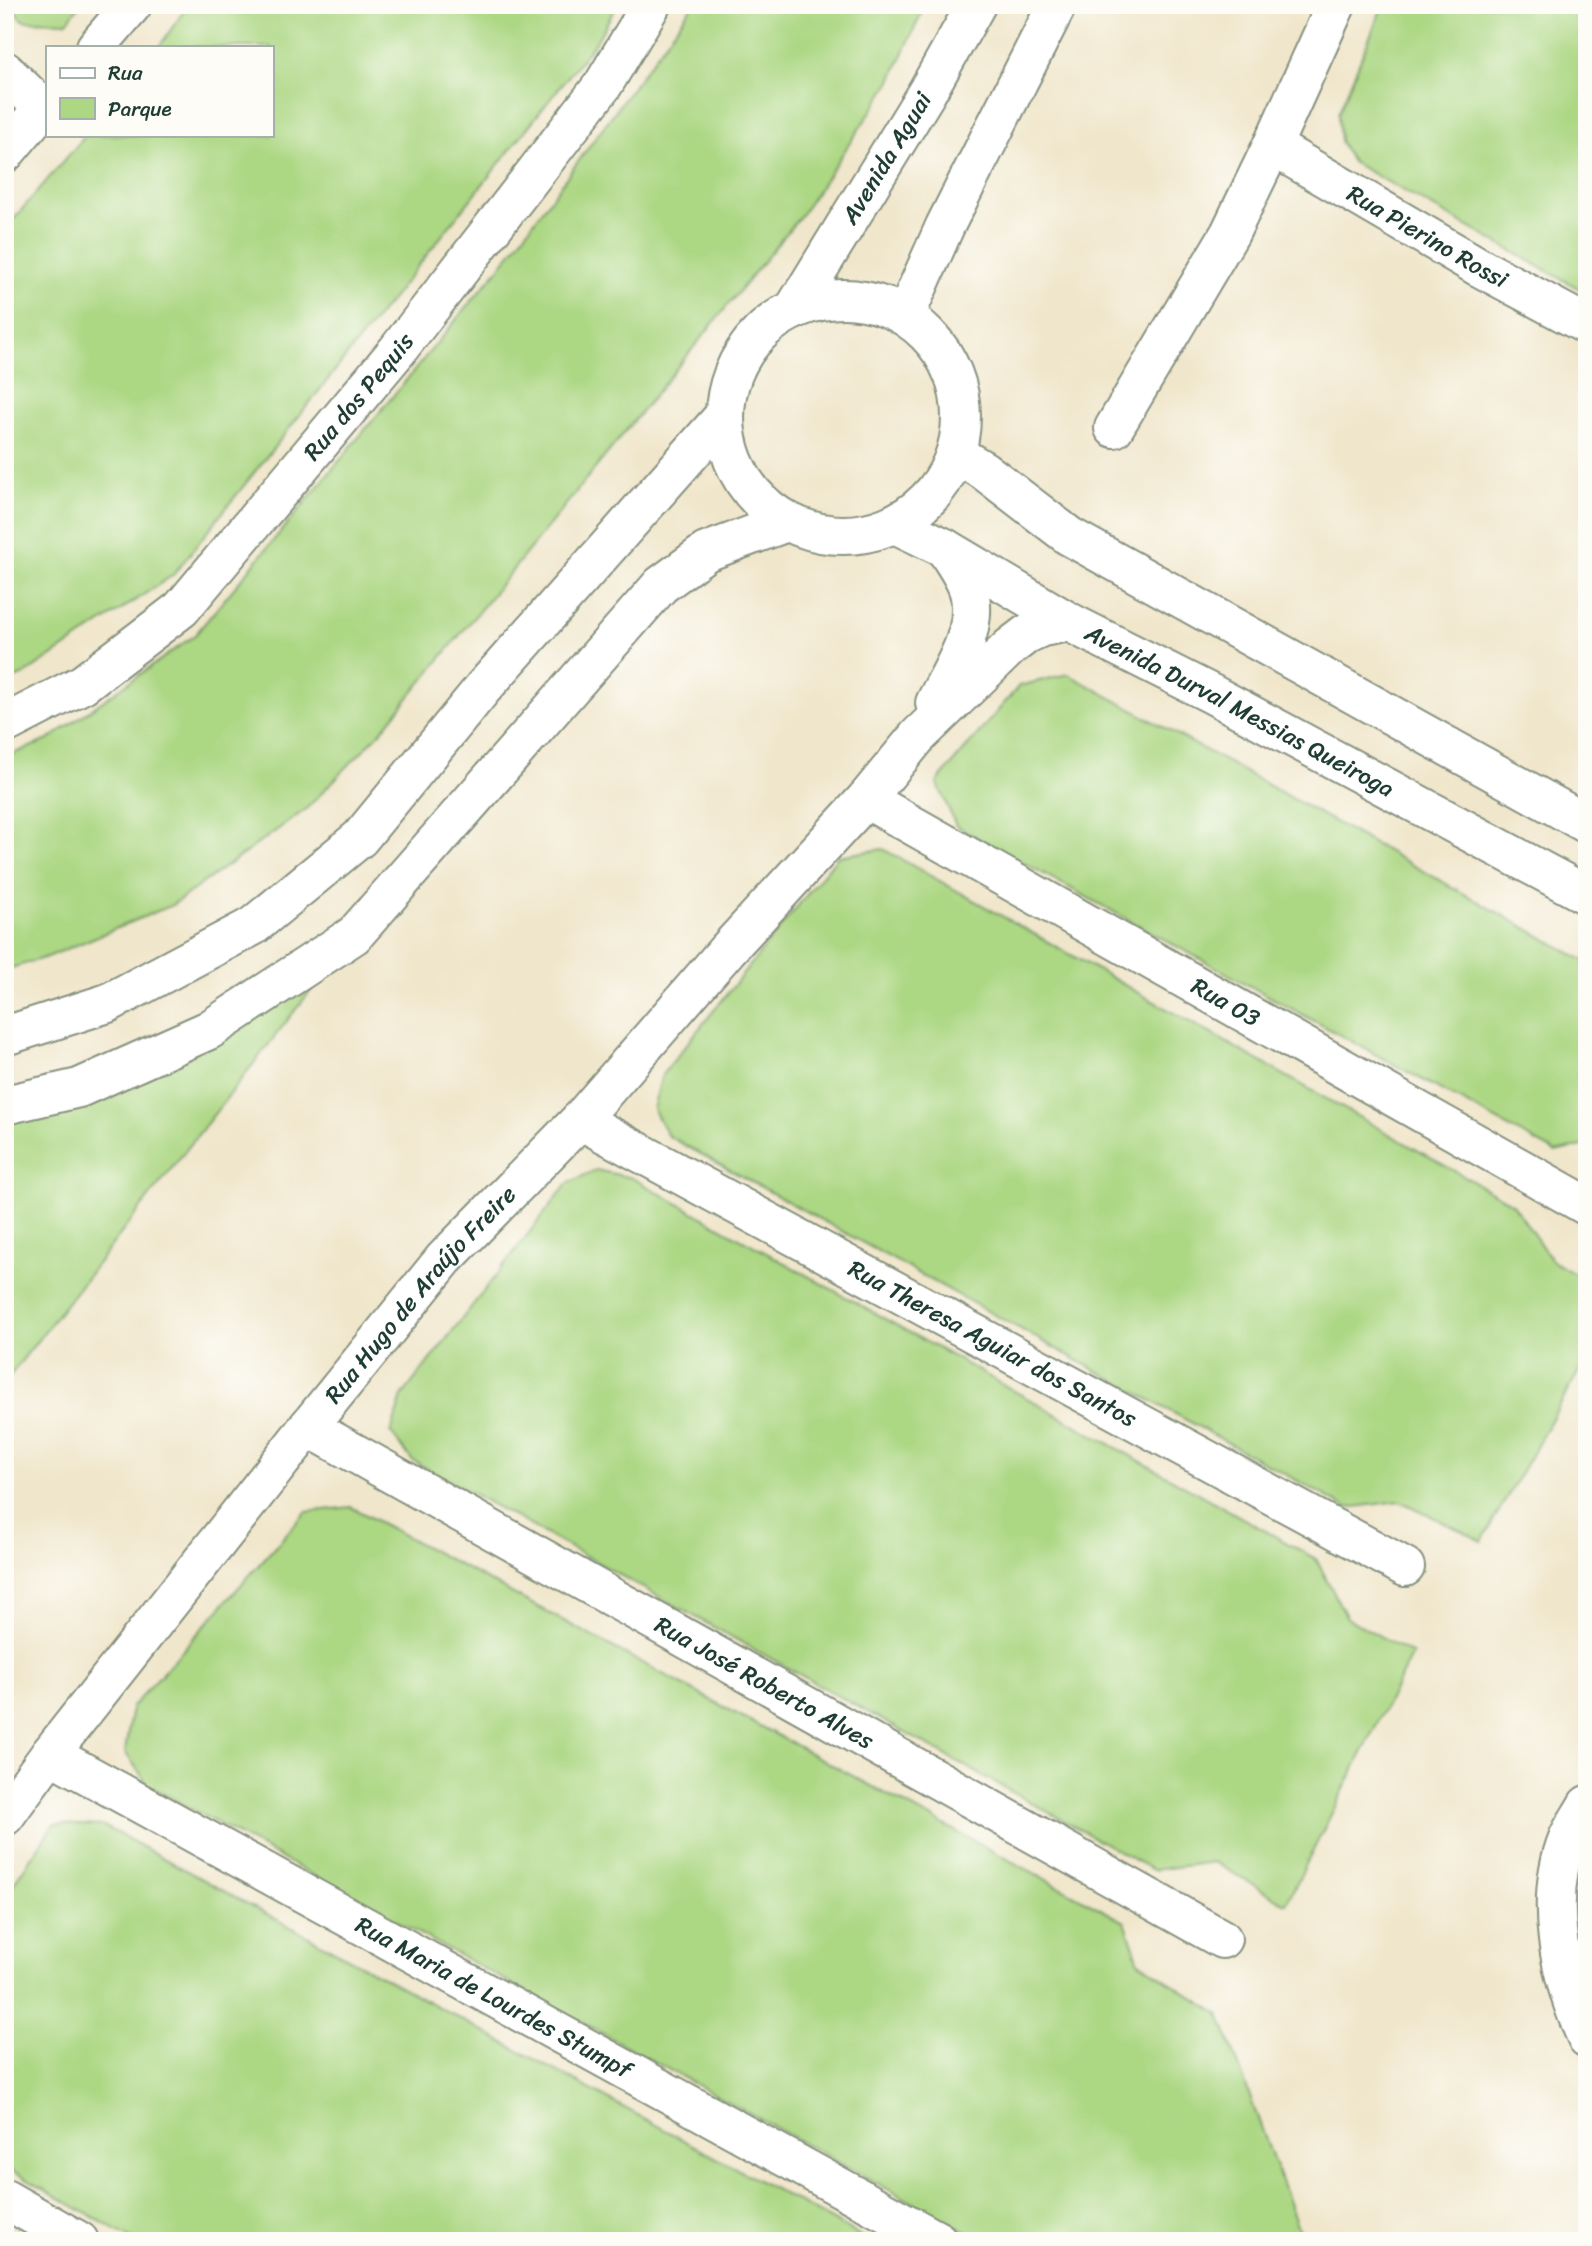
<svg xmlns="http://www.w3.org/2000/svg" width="1592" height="2246" viewBox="0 0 1592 2246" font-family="Sriracha,sans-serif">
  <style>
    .green { fill: #acd783; stroke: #668a5c; stroke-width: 2 }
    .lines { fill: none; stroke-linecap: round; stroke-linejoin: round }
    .minor-casing { stroke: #889280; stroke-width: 42 }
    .minor { stroke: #fff; stroke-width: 38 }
    .labels { text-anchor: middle; stroke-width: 5; stroke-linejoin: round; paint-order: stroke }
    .street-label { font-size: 24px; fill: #1f3d34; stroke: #fdfcf7 }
  </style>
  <rect width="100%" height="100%" fill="#fdfcf7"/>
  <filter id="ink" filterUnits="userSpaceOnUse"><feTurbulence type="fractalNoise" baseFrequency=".0143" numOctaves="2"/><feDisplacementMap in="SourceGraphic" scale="14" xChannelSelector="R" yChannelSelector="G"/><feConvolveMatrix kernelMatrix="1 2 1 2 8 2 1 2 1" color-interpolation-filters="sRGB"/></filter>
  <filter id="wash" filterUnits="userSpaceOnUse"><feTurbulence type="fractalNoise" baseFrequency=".00686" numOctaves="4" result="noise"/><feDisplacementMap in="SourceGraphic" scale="28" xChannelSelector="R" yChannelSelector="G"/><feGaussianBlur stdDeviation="1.57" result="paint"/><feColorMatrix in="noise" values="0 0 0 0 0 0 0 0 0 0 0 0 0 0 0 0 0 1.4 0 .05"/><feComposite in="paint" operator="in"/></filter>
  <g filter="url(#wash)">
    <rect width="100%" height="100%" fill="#f0e6cb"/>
    <path class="green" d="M8 5H80L67 22 24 21Z
      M188 5H617L597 40 173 575 25 674 5 681V229L86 135H271V47H159Z
      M693 5H925L890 83 802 214 380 733 305 810 172 905 50 956 5 970V757L48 740 195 635 505 261Z
      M1383 5H1587V293L1352 162 1340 141 1338 114Z
      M1068 674 1587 962V1145L1555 1152 956 826 937 782 1019 686Z
      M883 849 1513 1204 1552 1261 1587 1281V1357L1482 1541 1400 1501 1347 1508 668 1136 653 1109 662 1075 838 856Z
      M354 935 5 1382V1105L79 1088Z
      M596 1170 632 1178 1316 1559 1347 1618 1412 1654 1286 1904 1214 1862 1153 1870 412 1460 391 1433 402 1396 568 1183Z
      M351 1507 1125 1922 1139 1962 1220 2015 1303 2241H983L149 1786 125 1752 132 1707 306 1512Z
      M54 1824 104 1826 870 2241H135L5 2167V1896Z"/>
  </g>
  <g filter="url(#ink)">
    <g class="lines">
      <g class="minor-casing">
        <g id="minor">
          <path d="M96 47 132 5"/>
          <path d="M5 71 43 108"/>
          <path id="s1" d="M1272 146 1479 267 1587 325"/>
          <path d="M5 153 47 103"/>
          <circle cx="843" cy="417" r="118"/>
          <path id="s2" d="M794 309 927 92 976 5"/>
          <path d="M905 316 945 226 1057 5"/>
          <path d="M1114 428 1230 233 1272 146 1336 5"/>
          <path d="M956 454 983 470 1069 536 1587 824"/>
          <path id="s3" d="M895 524 945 548 1069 622 1210 693 1587 895"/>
          <path d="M935 703C951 671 977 634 970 596 967 579 954 563 945 548"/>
          <path id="s4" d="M5 724 83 684 181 609 397 351 603 85 651 5"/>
          <path id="s5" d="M866 799 1587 1206"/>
          <path d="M5 1036 108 1003 253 926 360 838 483 688 723 417"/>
          <path d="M5 1105 79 1088 209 1030 354 935 661 585 706 552 787 522"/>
          <path id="s6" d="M580 1120 1405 1567"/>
          <path id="s7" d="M308 1427 1222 1939"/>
          <path id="s8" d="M50 1754 938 2241"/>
          <path d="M1587 1805C1581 1816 1573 1827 1568 1838 1543 1900 1560 1980 1587 2038"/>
          <path id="s9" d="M5 1816 50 1754 308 1427 444 1259 580 1120 728 949 866 799 918 736 1010 647 1027 634 1042 627 1069 622"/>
          <path d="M5 2199 79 2241"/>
        </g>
      </g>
      <use href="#minor" class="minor"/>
    </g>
  </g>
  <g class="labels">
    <g class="street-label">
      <text dy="8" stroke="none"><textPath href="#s2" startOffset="177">Avenida Aguai</textPath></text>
      <text dy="8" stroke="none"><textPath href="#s1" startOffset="180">Rua Pierino Rossi</textPath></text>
      <text dy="8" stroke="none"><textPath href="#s4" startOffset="488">Rua dos Pequis</textPath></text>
      <text dy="8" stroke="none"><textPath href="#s3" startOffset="392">Avenida Durval Messias Queiroga</textPath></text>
      <text dy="8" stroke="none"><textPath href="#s5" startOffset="413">Rua 03</textPath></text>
      <text dy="8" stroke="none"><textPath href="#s9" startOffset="667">Rua Hugo de Araújo Freire</textPath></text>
      <text dy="8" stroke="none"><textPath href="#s6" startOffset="469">Rua Theresa Aguiar dos Santos</textPath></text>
      <text dy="8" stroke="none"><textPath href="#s7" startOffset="523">Rua José Roberto Alves</textPath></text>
      <text dy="8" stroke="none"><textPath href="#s8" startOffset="506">Rua Maria de Lourdes Stumpf</textPath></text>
    </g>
  </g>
  <rect width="1592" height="2246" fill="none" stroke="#fdfcf7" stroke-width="28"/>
  <rect x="46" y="46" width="228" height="91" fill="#fdfcf7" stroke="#a4b0a9" stroke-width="2"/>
  <rect x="60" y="68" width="35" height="10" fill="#ffffff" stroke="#a4b0a9" stroke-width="2"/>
  <text x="108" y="80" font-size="21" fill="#1f3d34">Rua</text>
  <rect x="60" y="98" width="35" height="21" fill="#acd783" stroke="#a4b0a9" stroke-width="2"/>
  <text x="108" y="116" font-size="21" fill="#1f3d34">Parque</text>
</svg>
